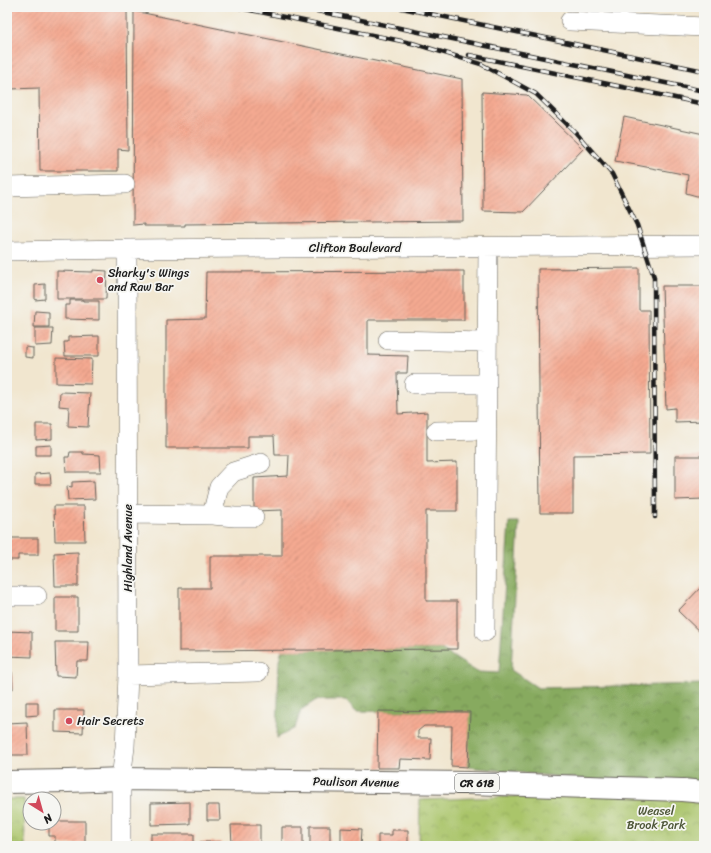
<svg xmlns="http://www.w3.org/2000/svg" width="711" height="853" viewBox="0 0 711 853" font-family="Sriracha,sans-serif">
  <style>
    .forest { fill: url(#forest-crowns); stroke: #52633e }
    .park { fill: url(#park-crowns); stroke: #637044 }
    .building { fill: url(#building-hatch) }
    .lines { fill: none; stroke-linecap: round; stroke-linejoin: round }
    .minor-casing { stroke: #67635b; stroke-width: 20 }
    .major-casing { stroke: #67635b; stroke-width: 24 }
    .minor { stroke: #fff; stroke-width: 19 }
    .major { stroke: #fff; stroke-width: 22 }
    .rail-casing { stroke: #1c1c1c; stroke-width: 4.5 }
    .rail { stroke: #f6f6f2; stroke-width: 3; stroke-dasharray: 9; stroke-linecap: butt }
    .poi-dot { fill: #d1495b; stroke: #f6f6f2; stroke-width: 1.5 }
    .labels { text-anchor: middle; stroke-width: 3.5; stroke-linejoin: round; paint-order: stroke }
    .shield { fill: #f6f6f2; stroke: #5d5d5c; stroke-width: 1 }
    .shield-label { font-size: 11px; font-weight: bold; fill: #1c1c1c }
    .street-label { font-size: 12px; fill: #1c1c1c; stroke: #f6f6f2 }
    .poi-label { font-size: 12px; fill: #1c1c1c; stroke: #f6f6f2; text-anchor: start }
    .park-label { font-size: 12px; fill: #4e5738; stroke: #f6f6f2 }
  </style>
  <defs>
    <pattern id="forest-crowns" width="20" height="18" patternUnits="userSpaceOnUse"><rect width="20" height="18" fill="#87aa5f"/><path d="M2 6a3 3 0 1 1 6 0M12 15a3 3 0 1 1 6 0" fill="none" stroke="#6e8a4e"/></pattern>
    <pattern id="park-crowns" width="20" height="18" patternUnits="userSpaceOnUse"><rect width="20" height="18" fill="#aac56b"/><path d="M2 6a3 3 0 1 1 6 0M12 15a3 3 0 1 1 6 0" fill="none" stroke="#92a95c"/></pattern>
    <pattern id="building-hatch" width="6" height="6" patternUnits="userSpaceOnUse"><rect width="6" height="6" fill="#f4a991"/><path d="M-1 1l2-2M0 6l6-6M5 7l2-2" fill="none" stroke="#d1917c"/></pattern>
  </defs>
  <rect width="100%" height="100%" fill="#f6f6f2"/>
  <filter id="ink" filterUnits="userSpaceOnUse"><feTurbulence type="fractalNoise" baseFrequency=".025" numOctaves="2"/><feDisplacementMap in="SourceGraphic" scale="8" xChannelSelector="R" yChannelSelector="G"/><feConvolveMatrix kernelMatrix="1 2 1 2 8 2 1 2 1" color-interpolation-filters="sRGB"/></filter>
  <filter id="wash" filterUnits="userSpaceOnUse"><feTurbulence type="fractalNoise" baseFrequency=".012" numOctaves="4" result="noise"/><feDisplacementMap in="SourceGraphic" scale="16" xChannelSelector="R" yChannelSelector="G"/><feGaussianBlur stdDeviation="0.9" result="paint"/><feColorMatrix in="noise" values="0 0 0 0 0 0 0 0 0 0 0 0 0 0 0 0 0 1.4 0 .05"/><feComposite in="paint" operator="in"/></filter>
  <g filter="url(#wash)">
    <rect width="100%" height="100%" fill="#f1e6cf"/>
    <path class="forest" d="M509 522H519L511 670 538 688 704 684V792L468 767 469 712 356 711 346 700H316L301 710 295 728 277 738 279 661 282 650 441 649 477 672 499 673Z"/>
    <path class="park" d="M682 790 704 792V846H419L420 800Z
      M7 799H24L25 846H7Z"/>
    <g id="blocks">
      <path class="building" d="M10 7 127 8 128 150 118 149V171H40L39 88 11 89Z
        M134 11 462 79 463 221 185 224V226H144V224L133 225Z
        M482 92 527 95 583 149 523 212 483 211Z
        M624 117 704 134V198L686 193 688 175 615 161Z
        M639 268V310H649L650 454 573 455V513H540L538 269Z
        M93 270 107 271 106 299H57V271L93 272Z
        M464 271V320H368V355L408 356 407 373H397L398 414 427 412V463L457 462V511H426V601H457V649L179 651V588H210V556H282V510L254 511V478L288 476 289 455H275L274 436H248V448H166V320L205 319 206 272Z
        M45 284V299L35 300V285Z
        M662 286H704V421L675 422V408L666 409Z
        M70 300H83V301H99V320L65 319V305H70Z
        M35 311 49 312V327H34Z
        M35 328H53L52 345 35 346Z
        M99 336V356H65L64 342H68V337Z
        M25 347 33 348V358L25 357Z
        M56 358 92 359 91 384 56 383Z
        M60 392 90 393 88 427 68 426 69 407 59 406Z
        M36 424H52V439L36 440Z
        M51 445V455H36V446Z
        M70 452H83V454L100 455 101 472H66L65 457H69Z
        M675 456H704V499L675 500Z
        M50 473 51 484H35V474Z
        M94 481 95 499 68 500 67 486 72 487V482Z
        M54 506H84L85 541H55Z
        M7 538H38V555H18V560H7Z
        M78 552V586H55L54 553Z
        M704 584V636L678 611Z
        M55 597H78V631H55Z
        M7 631 32 632V657L7 656Z
        M55 642H89L88 661H77L76 677 56 676Z
        M7 672H12L13 689H7Z
        M26 702H38V715L26 716Z
        M55 710H84L83 733 55 732Z
        M378 711 470 712 468 767 451 766 452 726H424L418 731V738H431L430 760 400 759 399 768H377Z
        M27 722 28 755H7V741L8 740 7 723Z
        M190 802V824L151 825V803Z
        M207 805H219L220 820H207Z
        M54 821H85V843L60 845 55 844V836H49V823H54Z
        M231 825H260V845H232Z
        M310 826H330V846H310Z
        M282 827H303V846H282Z
        M341 828 362 829 361 846H341Z
        M392 830H408V846H378V835H392Z
        M151 834H194V846H151Z
        M200 842H221L220 846H200Z"/>
    </g>
  </g>
  <g filter="url(#ink)">
    <use href="#blocks" fill-opacity="0" stroke="#67635b" stroke-width="1"/>
    <g class="lines">
      <g class="minor-casing">
        <path id="minor" d="M570 21 704 27
          M7 187 125 184
          M7 251 127 249 704 245
          M388 340 487 342
          M414 384H487
          M436 431 487 430
          M128 514 212 515 219 487 233 472 261 463
          M212 515 235 517H254
          M7 596H37
          M485 632 488 247
          M128 675 258 672
          M121 846V779L125 747 128 675 127 249"/>
      </g>
      <g class="major-casing">
        <path id="major" d="M7 782 68 781 121 779 468 783 682 790 704 792"/>
      </g>
      <use href="#minor" class="minor"/>
      <use href="#major" class="major"/>
      <g class="rail-casing">
        <path id="rail" d="M236 7 416 44
          M298 7 704 91
          M397 7 704 71
          M412 43 481 64 536 94 576 133 612 174 637 225 654 277 655 517
          M469 55 704 104"/>
      </g>
      <use href="#rail" class="rail"/>
    </g>
  </g>
  <g class="poi-dot">
    <circle cx="100" cy="280" r="4"/>
    <circle cx="69" cy="721" r="4"/>
  </g>
  <g class="labels">
    <rect class="shield" x="455" y="774" width="44" height="18" rx="3"/>
    <g class="shield-label">
      <text x="477" y="787">CR 618</text>
    </g>
    <g class="street-label">
      <text x="355" y="252">Clifton Boulevard</text>
      <text transform="translate(128 548) rotate(-90)" y="4">Highland Avenue</text>
      <text transform="translate(356 782) rotate(1)" y="4">Paulison Avenue</text>
    </g>
    <g class="poi-label">
      <text x="108" y="277">Sharky's Wings<tspan x="108" dy="14">and Raw Bar</tspan></text>
      <text x="77" y="725">Hair Secrets</text>
    </g>
    <g class="park-label">
      <text x="656" y="815">Weasel<tspan x="656" dy="14">Brook Park</tspan></text>
    </g>
  </g>
  <rect width="711" height="853" fill="none" stroke="#f6f6f2" stroke-width="24"/>
  <g transform="translate(42 811) rotate(143)"><circle r="19" fill="#f6f6f2" stroke="#9f9f9c"/>
  <path d="M0-3L7 15L0 10L-7 15Z" fill="#d1495b"/>
  <text y="-6" font-size="11" font-weight="bold" text-anchor="middle" fill="#1c1c1c">N</text>
  </g>
</svg>
